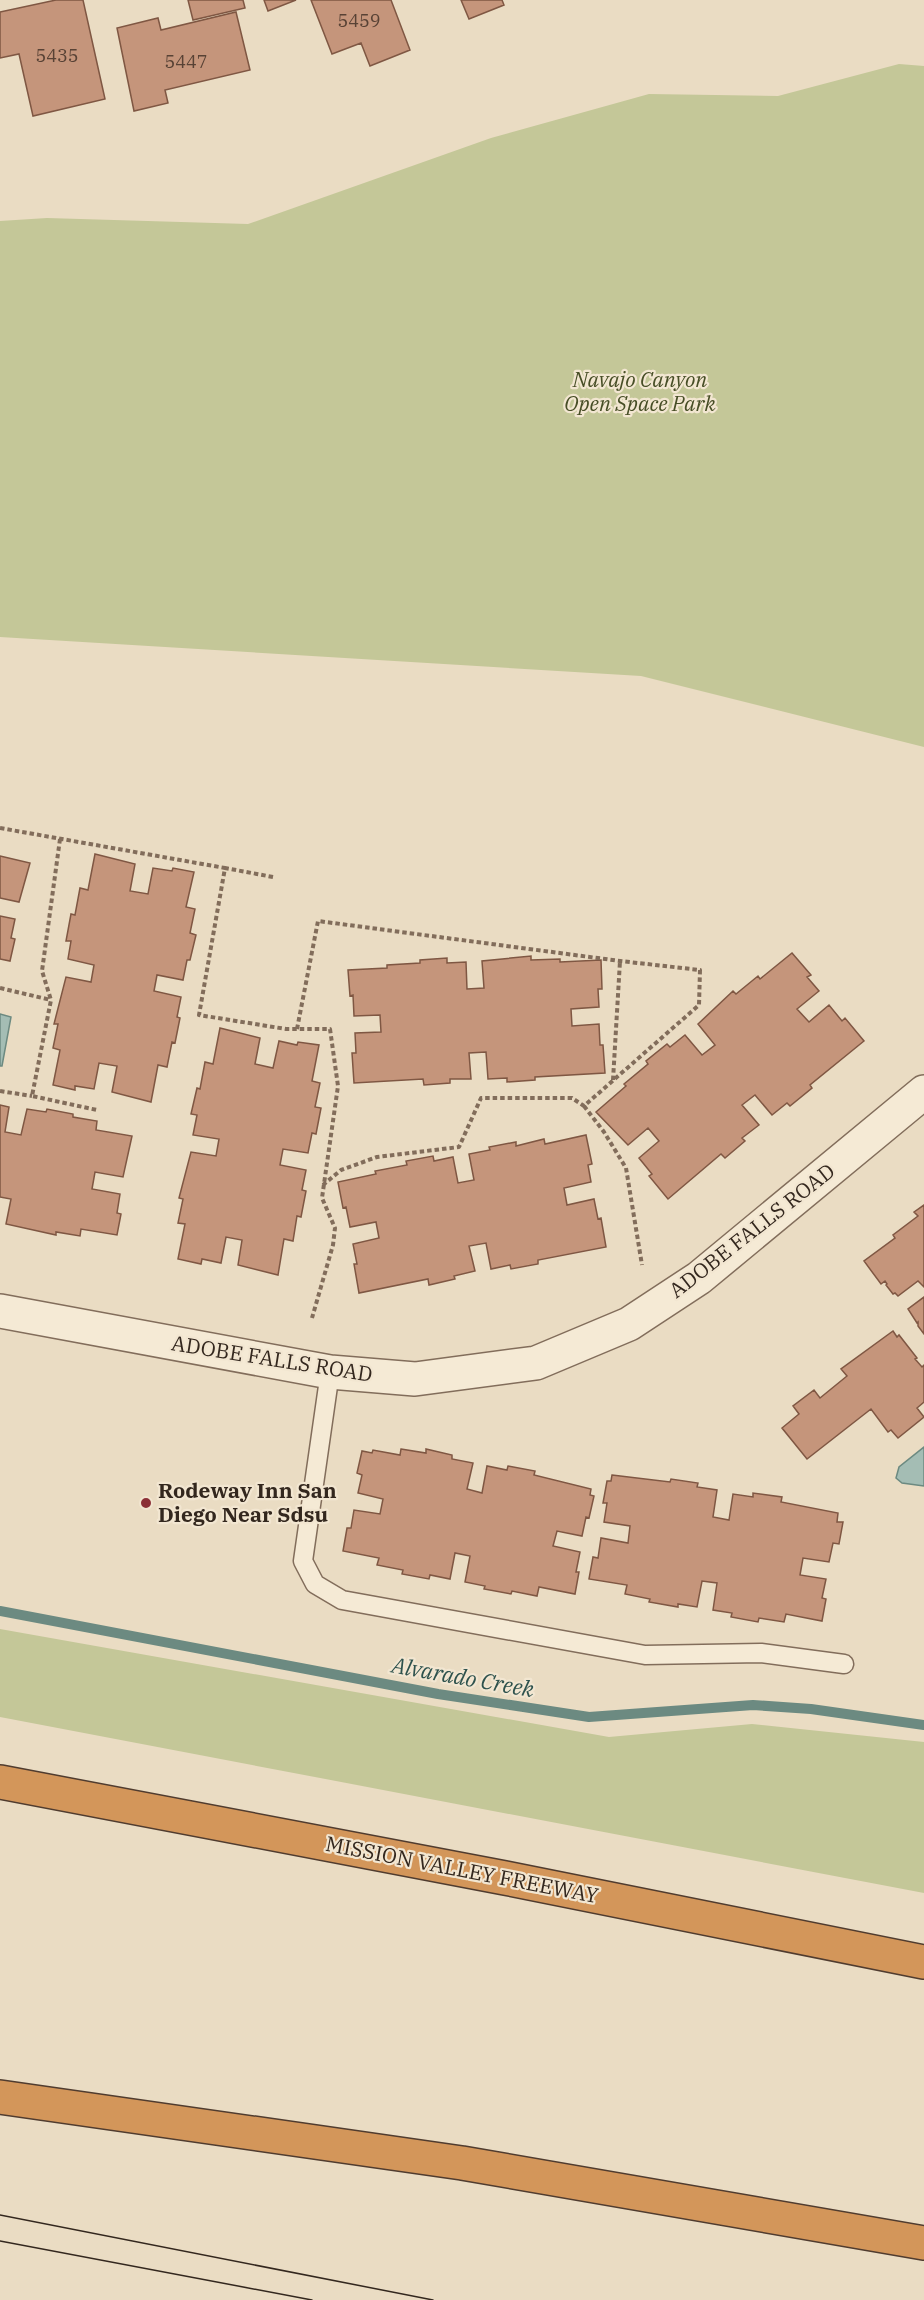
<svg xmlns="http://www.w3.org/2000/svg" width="924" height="2300" viewBox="0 0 924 2300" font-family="'IBM Plex Serif',serif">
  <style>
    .green { fill: #c4c798 }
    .water { fill: #a4bdb4; stroke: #6c8a81; stroke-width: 1.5 }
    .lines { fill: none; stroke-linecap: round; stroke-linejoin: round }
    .stream { stroke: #6c8a81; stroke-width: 10 }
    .building { fill: #c5957b; stroke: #7f5743; stroke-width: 1.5 }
    .service-casing { stroke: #826d5b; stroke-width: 21 }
    .tertiary-casing { stroke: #826d5b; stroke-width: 36 }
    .motorway-casing { stroke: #503c2f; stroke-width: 36 }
    .path { stroke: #826d5b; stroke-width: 4; stroke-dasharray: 4.5 3; stroke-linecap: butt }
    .service { stroke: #f5ead5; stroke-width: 18 }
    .tertiary { stroke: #f5ead5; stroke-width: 33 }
    .motorway { stroke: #d3965a; stroke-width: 33 }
    .tram { stroke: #33271e; stroke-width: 1.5 }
    .poi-dot { fill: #8c3037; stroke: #f2e6d1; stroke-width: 2 }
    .labels { text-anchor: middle; stroke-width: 4.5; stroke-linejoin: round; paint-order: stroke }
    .number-label { font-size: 18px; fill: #584235 }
    .park-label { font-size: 21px; font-style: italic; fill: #474e26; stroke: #f2e6d1 }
    .street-label { font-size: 21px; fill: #33271e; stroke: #f2e6d1 }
    .poi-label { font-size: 21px; font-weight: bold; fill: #33271e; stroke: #f2e6d1; text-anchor: start }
    .water-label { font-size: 22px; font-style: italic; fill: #2e524d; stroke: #f2e6d1 }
  </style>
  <rect width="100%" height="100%" fill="#eadcc3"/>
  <path class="green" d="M899 64 924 66V747L641 676 0 637V221L47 218 248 224 491 138 649 94 778 96Z
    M0 1629 609 1737 752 1724 924 1742V1893L0 1717Z"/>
  <path class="water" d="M0 1014 11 1017 2 1066H0Z
    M924 1447V1486L902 1483 896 1478 899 1467Z"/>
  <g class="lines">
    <path class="stream" d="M0 1611 438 1694 589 1717 753 1705 811 1709 924 1725"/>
  </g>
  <path class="building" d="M56 0H83L105 99 33 116 19 54 0 58V12Z
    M188 0H243L245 8 193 20Z
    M264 0H296L268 11Z
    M311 0H391L410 50 370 66 361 43 332 54Z
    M461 0H502L504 5 469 19Z
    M236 12 250 70 165 90 168 103 134 111 117 28 158 18 161 30Z
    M95 854 135 864 130 891 148 894 153 868 172 871 173 868 194 872 186 907 195 909 190 933 196 935 190 960H187L183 980 157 975 154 991 181 997 177 1017 180 1018 175 1043 172 1042 167 1067 158 1065 151 1102 112 1092 117 1066 99 1063 94 1089 75 1086V1090L53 1085 60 1050 53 1048 58 1024H54L66 977 91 982 94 965 68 959 71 941H66L71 914 75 915 80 888 88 890Z
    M0 856 30 863 19 902 0 898Z
    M0 916 15 919 11 938 15 939 10 961 0 959Z
    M792 953 811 975 807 977 819 991 797 1009 809 1022 829 1005 842 1021 845 1018 864 1041 810 1085 812 1088 790 1106 787 1103 772 1115 755 1095 742 1105 759 1125 742 1138 745 1141 725 1158 721 1154 668 1199 649 1176 652 1174 639 1158 659 1141 648 1128 628 1145 596 1112 626 1086 624 1084 648 1064 646 1061 667 1044 670 1047 685 1035 702 1055 715 1045 698 1024 733 991 736 994 758 976 760 979Z
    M531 956V960L560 959V962L601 960 602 989H598L599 1007 571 1009 572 1026 599 1024 600 1045H603L605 1073 535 1077V1080L507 1082V1078L488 1079 486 1052 469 1053 471 1079H450V1083L424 1085 423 1079 354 1083 352 1053H356L355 1033 381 1032 380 1015 354 1016 353 995 350 996 348 970 387 968V965L420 963V960L447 958V963L466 962 467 989 484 988 482 961Z
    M220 1028 260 1038 255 1064 273 1068 279 1041 297 1045 298 1042 319 1045 312 1081 320 1083 315 1107 321 1108 316 1134 312 1133 308 1153 283 1149 280 1165 306 1170 302 1190 306 1191 301 1217 297 1216 293 1241 284 1239 278 1275 238 1265 242 1240 226 1237 221 1263 202 1259 201 1264 178 1259 185 1224 178 1223 183 1199 179 1198 191 1152 216 1156 219 1139 193 1135 197 1115 191 1114 197 1088 200 1089 205 1062 213 1064Z
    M0 1105 9 1107 5 1132 21 1135 27 1109 46 1112 47 1109 73 1114V1117L97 1121 96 1130 132 1136 123 1177 95 1172 92 1189 120 1194 117 1213 121 1214 117 1235 81 1229 80 1236 56 1232V1235L6 1224 11 1199 0 1197Z
    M586 1135 592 1164 588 1165 591 1182 564 1188 567 1205 594 1199 598 1219 601 1218 606 1247 538 1260V1264L511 1269 510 1265 491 1269 486 1243 469 1246 475 1271 454 1276 455 1279 429 1285 428 1279 359 1293 354 1264H357L353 1244 379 1238 376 1222 350 1227 346 1207 343 1208 338 1182 376 1174 375 1171 407 1165 406 1161 433 1156 434 1161 453 1157 458 1183 474 1180 469 1154 490 1150 489 1147 516 1142V1146L544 1139 545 1144Z
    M924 1205V1287L918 1281 898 1296 895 1293 893 1294 886 1285 887 1284 885 1281 881 1284 864 1261 895 1238 893 1235 918 1216 914 1212Z
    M924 1297V1334L918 1326V1322L917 1323 908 1309Z
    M893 1331 897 1337 899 1335 917 1358 915 1359 922 1367 924 1365V1402L917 1408 924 1417 898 1438 891 1430 888 1432 871 1409 807 1459 782 1428 799 1414 793 1406 814 1390 820 1398 847 1376 841 1369Z
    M401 1449 426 1453V1449L452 1455V1459L473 1463 467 1489 482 1493 487 1466 507 1470 508 1466 535 1471 534 1475 591 1489 590 1495 594 1496 589 1518 586 1517 582 1536 557 1531 553 1546 580 1552 576 1572H579L575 1594 539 1587 537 1596 512 1591 511 1594 484 1589 485 1586 465 1582 470 1556 455 1553 450 1579 430 1575 429 1579 402 1574 403 1570 377 1565 379 1558 343 1551 347 1528H351L354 1510 380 1514 383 1499 358 1493 362 1475 357 1473 362 1451 372 1453 373 1450 400 1455Z
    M612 1475 670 1482 671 1479 698 1483 697 1487 717 1490 713 1517 729 1520 733 1494 753 1497V1493L782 1497 781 1502 838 1513 837 1522H843L839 1544 833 1543 829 1562 803 1558 800 1575 826 1579 822 1598 826 1599 822 1621 786 1614 784 1622 759 1618 758 1622 731 1617 732 1613 713 1610 717 1583 702 1581 697 1607 678 1604V1607L649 1602 650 1599 625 1594 627 1585 589 1579 593 1557 598 1558 601 1538 628 1543 630 1526 604 1522 607 1503H603L607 1481H611Z"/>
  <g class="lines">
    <g class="service-casing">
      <path id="service" d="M330 1372 303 1561 315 1584 342 1600 645 1655 761 1653 844 1664"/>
    </g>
    <g class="tertiary-casing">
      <path id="tertiary" d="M0 1311 330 1372 415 1379 536 1363 629 1324 699 1278 924 1092"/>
    </g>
    <g class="motorway-casing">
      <path id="motorway" d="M0 1782 505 1878 924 1962
        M0 2097 462 2163 924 2243"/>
    </g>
    <path class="path" d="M0 828 225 868
      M60 839 42 971 51 1000 32 1096 97 1110
      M273 877 225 868 199 1015 286 1029H330L338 1086 322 1198 335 1228 333 1245 312 1318
      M0 988 51 1000
      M297 1029 318 921 620 961 700 970 699 1005 584 1106 572 1098H481L459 1147 377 1157 341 1170 323 1185
      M613 1080 620 961
      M0 1091 32 1096
      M584 1106 604 1132 626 1168 642 1265"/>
    <use href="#service" class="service"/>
    <use href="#tertiary" class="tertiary"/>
    <use href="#motorway" class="motorway"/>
    <path class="tram" d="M0 2215 433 2300
      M0 2241 312 2300"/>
  </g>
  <circle class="poi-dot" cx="146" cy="1503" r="6"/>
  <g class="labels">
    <g class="number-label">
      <text x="359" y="27">5459</text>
      <text x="57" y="62">5435</text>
      <text x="186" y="68">5447</text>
    </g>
    <g class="park-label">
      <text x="640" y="387">Navajo Canyon<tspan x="640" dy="24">Open Space Park</tspan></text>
    </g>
    <g class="street-label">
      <text transform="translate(752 1231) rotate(-38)" y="7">ADOBE FALLS ROAD</text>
      <text transform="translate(272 1359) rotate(9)" y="7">ADOBE FALLS ROAD</text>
      <text transform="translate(462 1870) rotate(11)" y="7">MISSION VALLEY FREEWAY</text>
    </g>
    <g class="poi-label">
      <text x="158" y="1498">Rodeway Inn San<tspan x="158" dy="24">Diego Near Sdsu</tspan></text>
    </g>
    <g class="water-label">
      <text transform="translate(463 1677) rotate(10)" y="8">Alvarado Creek</text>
    </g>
  </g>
</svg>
